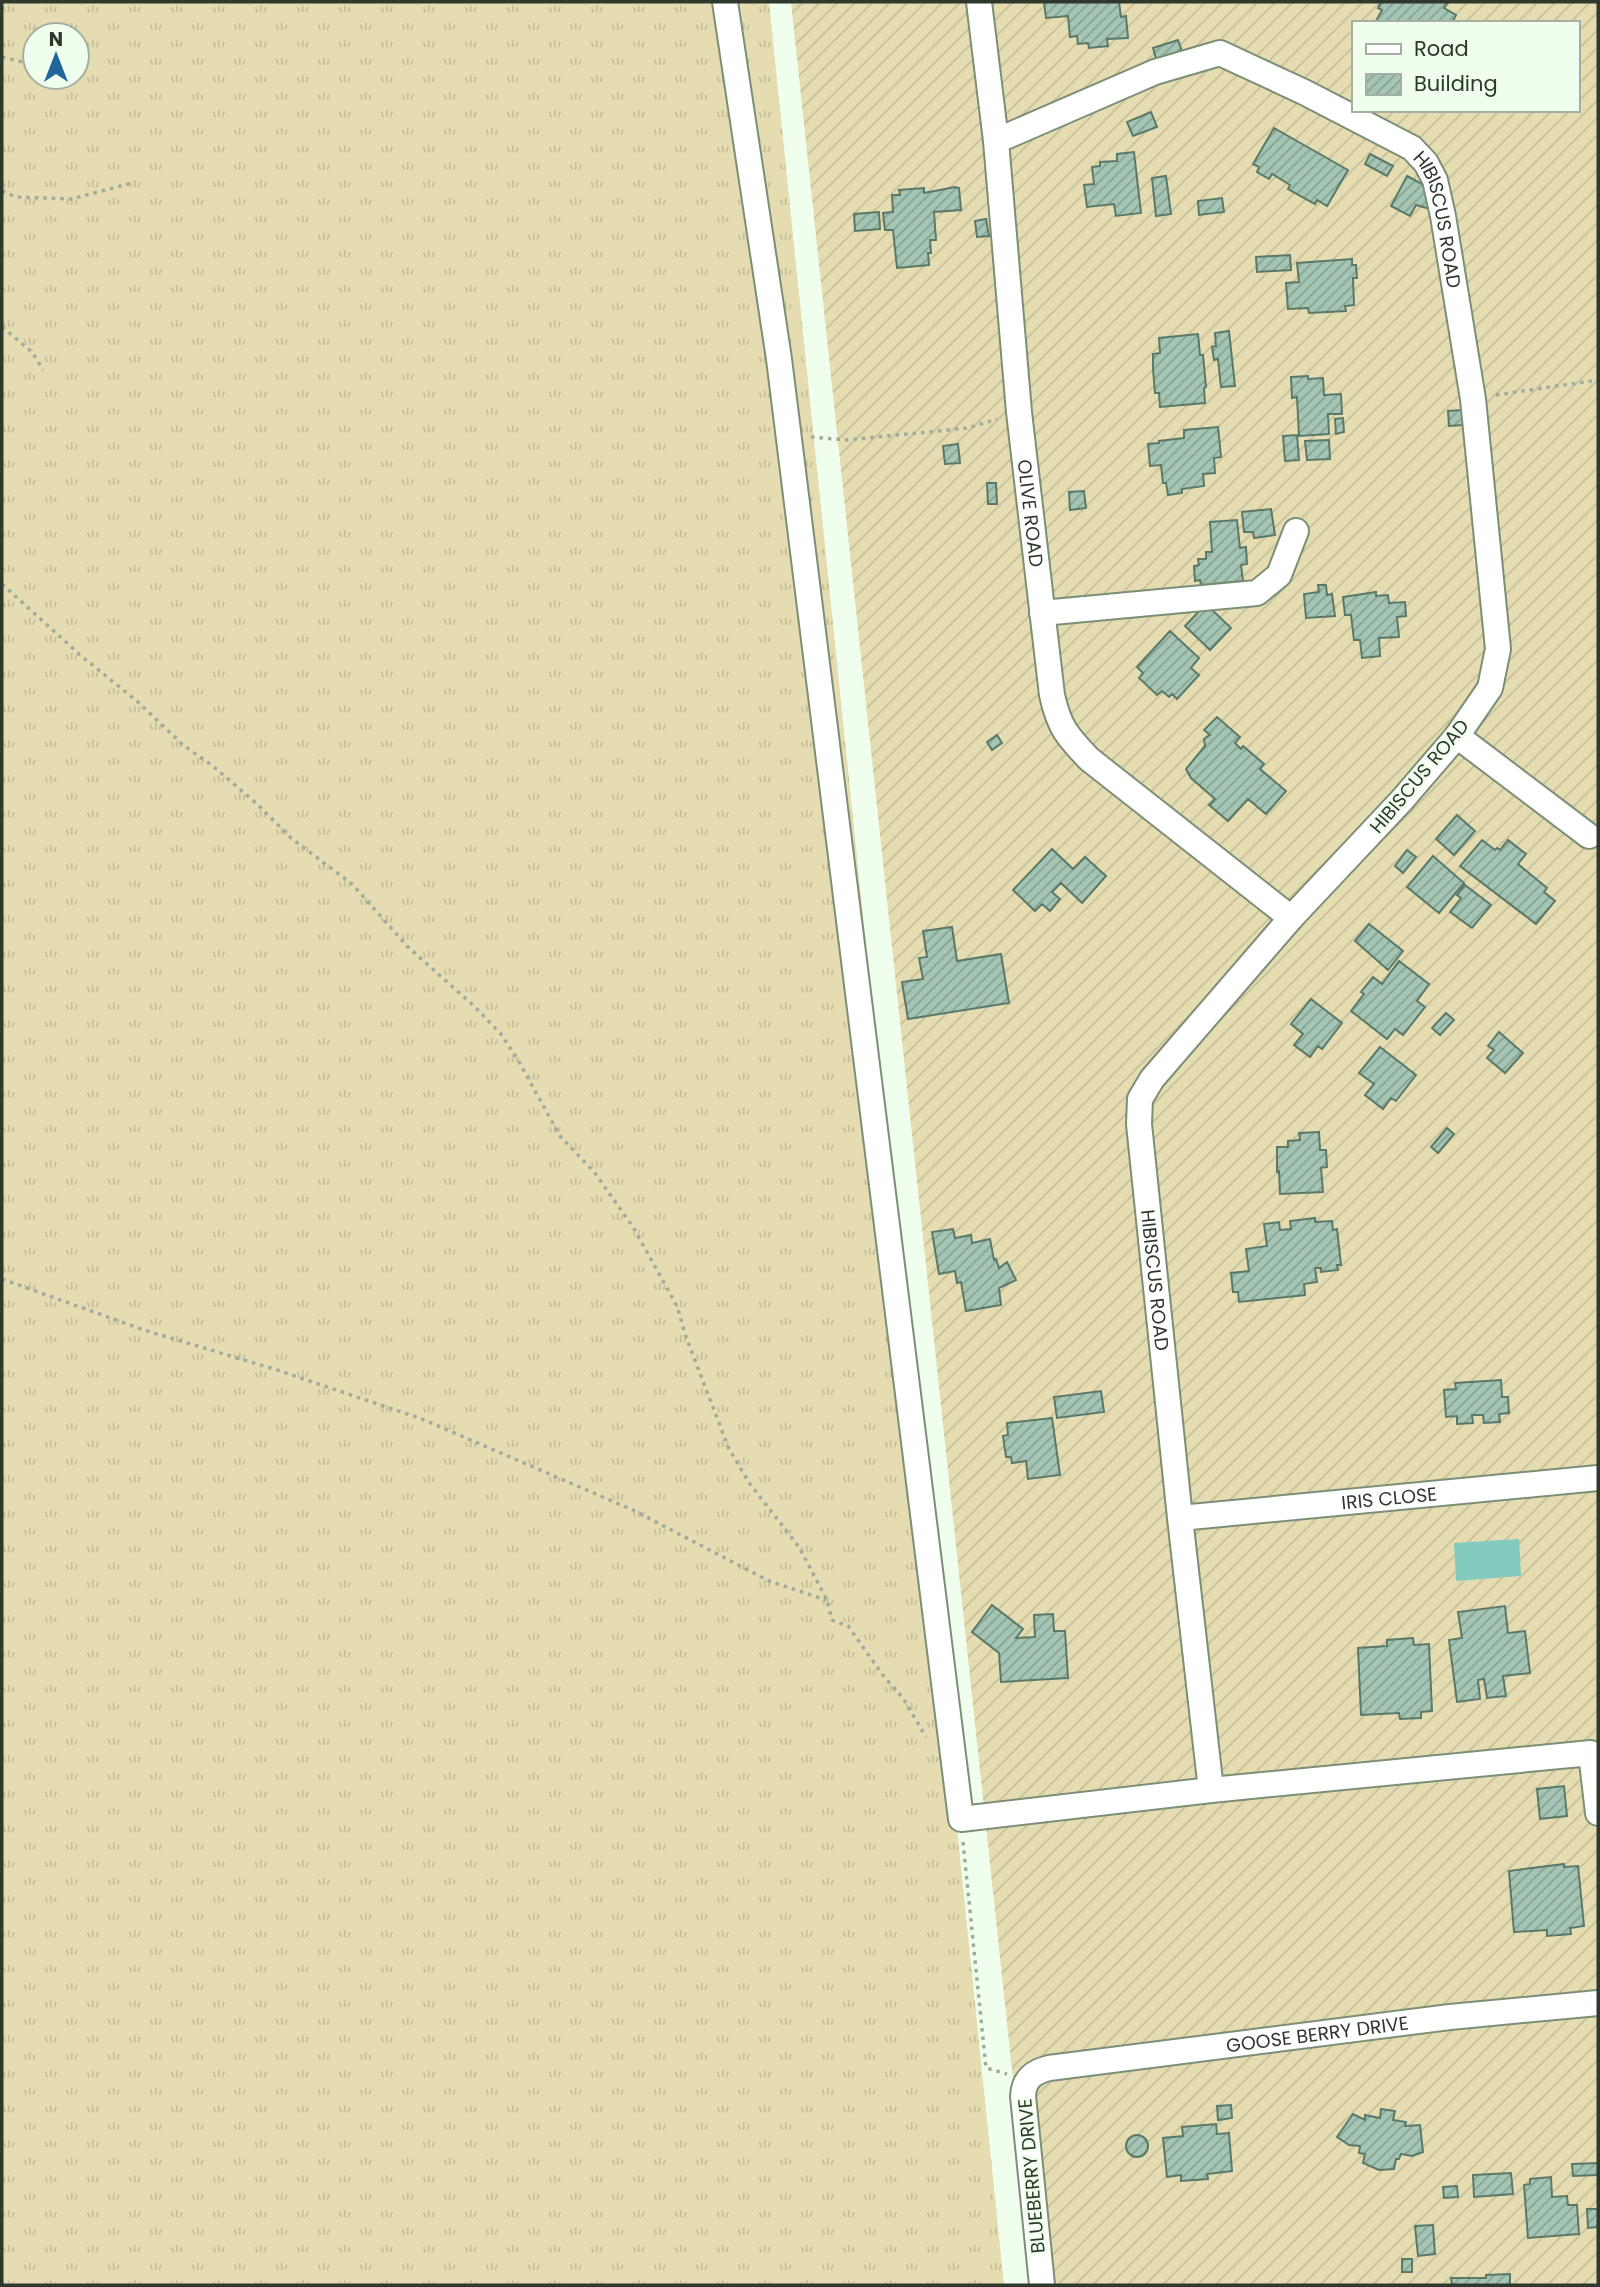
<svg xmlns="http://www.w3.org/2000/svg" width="1600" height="2287" viewBox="0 0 1600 2287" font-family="Poppins,sans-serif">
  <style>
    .grass { fill: url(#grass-tufts); fill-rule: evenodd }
    .garden { fill: url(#garden-furrows); fill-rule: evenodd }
    .water { fill: #84cabe }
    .building { fill: url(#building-hatch); stroke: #5a7969; stroke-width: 2 }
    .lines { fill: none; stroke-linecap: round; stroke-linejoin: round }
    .minor-casing { stroke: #7b8f77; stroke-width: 28 }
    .path { stroke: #9fab9c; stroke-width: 3.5; stroke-dasharray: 3.5 5; stroke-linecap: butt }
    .minor { stroke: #fff; stroke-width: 24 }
    .labels { text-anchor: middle; stroke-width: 5; stroke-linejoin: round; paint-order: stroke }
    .street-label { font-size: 19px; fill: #2f382d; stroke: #f0feed }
  </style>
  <defs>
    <pattern id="grass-tufts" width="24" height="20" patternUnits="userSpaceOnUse" patternTransform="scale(1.75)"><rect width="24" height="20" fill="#e5ddb1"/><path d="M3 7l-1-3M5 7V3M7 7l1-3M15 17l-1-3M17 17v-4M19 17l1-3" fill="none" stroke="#c5be99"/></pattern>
    <pattern id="garden-furrows" width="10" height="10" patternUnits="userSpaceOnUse" patternTransform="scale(1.75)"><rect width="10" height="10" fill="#e5ddb1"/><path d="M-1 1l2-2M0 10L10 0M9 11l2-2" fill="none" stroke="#c5be99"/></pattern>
    <pattern id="building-hatch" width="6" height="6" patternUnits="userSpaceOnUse" patternTransform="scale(1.75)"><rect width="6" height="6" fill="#a5c5b4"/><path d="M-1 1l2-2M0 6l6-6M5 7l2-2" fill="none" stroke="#87a193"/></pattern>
  </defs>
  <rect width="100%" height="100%" fill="#f0feed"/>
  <path class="grass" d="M2 2H769L1004 2285H2ZM35 35H77V77H35Z"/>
  <path class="garden" d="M791 2H1598V2285H1035ZM1353 23H1577V110H1353Z"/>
  <path class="water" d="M1519 1539 1521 1576 1456 1581 1454 1543Z"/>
  <path class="building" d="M1044 2H1119L1121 17 1126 16 1128 38 1107 39 1108 46 1089 48 1088 43 1078 44 1077 36 1070 37 1068 16 1046 18Z
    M1381 2H1448L1444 8 1456 15 1452 23H1375L1382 10 1378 8Z
    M1178 40 1182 51 1156 59 1153 48Z
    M1151 112 1157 127 1133 136 1127 122Z
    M1274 128 1348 170 1327 206 1317 200 1315 204 1288 189 1290 185 1272 174 1269 179 1257 172 1259 167 1253 164Z
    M1134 152 1141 213 1116 216 1114 204 1087 207 1084 185 1094 184 1092 167 1100 166V162L1117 161V154Z
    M1370 154 1393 166 1387 176 1365 164Z
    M1166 176 1171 214 1156 216 1152 178Z
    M1407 176 1426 186 1437 211 1416 205 1410 216 1391 206Z
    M955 187 959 188 961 210 934 212 936 240H930L931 253H928L929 265 897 268 893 230H885L883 213 893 212 892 195H900L899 190 924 188V193Z
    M1222 198 1224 212 1199 215 1198 201Z
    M879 212 880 229 855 231 854 214Z
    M986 219 989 236 977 237 975 221Z
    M1290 255 1291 270 1257 272 1256 257Z
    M1352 259V265H1356L1357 278H1353L1354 305 1345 306 1346 311 1309 313 1308 308 1288 309 1286 283 1299 282 1297 263Z
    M1229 331 1235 386 1221 387 1218 359 1214 360 1212 347 1216 346 1215 333Z
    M1198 334 1200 355H1203L1206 387 1204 388 1205 403 1160 407 1159 393H1155L1153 369V354L1160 353 1159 338Z
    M1308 376V379L1323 378 1324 395 1341 394 1342 414H1328L1329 434 1299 436 1297 397 1292 398 1291 377Z
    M1462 410 1463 425 1449 426 1448 411Z
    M1343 418 1344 432 1336 434 1335 419Z
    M1218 427 1221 457 1214 458 1215 473 1203 474 1204 486 1182 489V493L1168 495 1166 483H1163L1161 465 1150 466 1148 444 1159 443V441L1184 438V430Z
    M1297 435 1299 460 1285 461 1283 436Z
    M1329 440 1330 459 1307 460 1305 441Z
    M958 444 960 463 945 464 943 446Z
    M987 483H996L997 504H988Z
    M1084 491 1086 508 1070 510 1069 492Z
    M1271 509 1275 535 1254 538 1253 532H1244L1242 512Z
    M1237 520 1240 548 1246 547 1247 564 1241 565 1243 581 1201 585 1200 580 1195 581 1194 566 1199 565 1198 559H1206V552H1212L1210 522Z
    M1318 585H1326L1327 595 1332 594 1335 616 1306 618 1304 594 1319 592Z
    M1376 592V596L1388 595 1389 603 1405 602 1406 616 1397 617 1399 637 1379 638 1380 656 1362 658 1360 640H1354L1351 615H1345L1343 597Z
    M1206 604 1231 628 1210 650 1185 626Z
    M1170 631 1199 658 1191 668 1199 675 1177 699 1172 694 1169 697 1162 691 1157 695 1139 678 1143 673 1137 667Z
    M1217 717 1240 737 1235 743 1241 749 1243 746 1264 764 1260 769 1286 791 1266 814 1248 799 1228 821 1209 805 1215 799 1191 778 1186 769 1205 746 1204 739 1210 735 1204 730Z
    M997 735 1002 743 992 750 987 742Z
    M1457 815 1475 831 1454 855 1436 839Z
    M1482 840 1495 850 1497 848 1500 850 1508 840 1526 854 1518 864 1547 888 1544 892 1555 901 1536 924 1460 866Z
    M1052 849 1073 869 1085 857 1106 876 1082 903 1061 883 1052 892 1060 899 1050 911 1042 904 1035 911 1013 890Z
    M1407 850 1416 857 1403 873 1395 866Z
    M1433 856 1464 883 1439 913 1407 887Z
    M1465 885 1491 905 1472 928 1450 912 1461 898 1457 895Z
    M1369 924 1403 951 1388 970 1355 941Z
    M952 927 957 961 1001 954 1009 1003 908 1019 902 982 923 979 919 958 927 957 923 931Z
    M1399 961 1429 984 1417 1001 1425 1007 1403 1035 1395 1029 1387 1039 1351 1011 1364 994 1361 992 1373 977 1382 984Z
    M1311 999 1342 1023 1322 1049 1318 1046 1310 1057 1294 1045 1303 1034 1291 1024Z
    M1446 1013 1454 1020 1440 1035 1432 1028Z
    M1499 1032 1523 1053 1505 1073 1487 1058 1494 1050 1488 1046Z
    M1380 1047 1416 1075 1396 1101 1391 1098 1383 1109 1365 1095 1374 1084 1359 1073Z
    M1447 1128 1454 1134 1438 1153 1431 1147Z
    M1319 1132 1320 1150H1326L1327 1167 1321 1168 1323 1192 1280 1194 1279 1171 1277 1172V1147H1288V1141L1300 1140 1299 1133Z
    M1315 1218V1222L1332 1221 1333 1230 1337 1229 1341 1265H1337L1338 1270 1321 1272V1268H1315L1317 1282 1304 1284 1305 1295 1239 1302 1238 1292H1233L1231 1273 1249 1271 1246 1249 1267 1246 1264 1224 1279 1222 1280 1230 1291 1229 1290 1221Z
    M953 1229 955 1238 971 1235 972 1243 990 1239 994 1260 996 1259 999 1268 1007 1262 1016 1280 999 1288 1001 1305 966 1311 961 1282 957 1283 955 1271 939 1274 932 1232Z
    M1501 1380 1502 1397H1508L1509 1413 1499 1414 1500 1422 1484 1423 1483 1415H1472L1473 1423 1457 1424V1416L1446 1417 1444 1390 1456 1389 1455 1383Z
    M1101 1391 1104 1412 1057 1418 1054 1397Z
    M1052 1418 1060 1475 1028 1479 1026 1461 1012 1463 1011 1457H1006L1003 1436 1008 1435 1007 1423Z
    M992 1605 1023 1629 1016 1638 1035 1637 1034 1615 1053 1614 1054 1631H1065L1068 1678 1001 1682 999 1653 972 1632Z
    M1505 1606 1508 1633 1525 1631 1530 1673 1503 1676 1506 1696 1487 1698 1484 1679 1478 1680 1480 1699 1457 1702 1449 1640 1462 1638 1458 1612Z
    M1413 1638 1414 1645 1429 1644 1432 1711 1421 1712V1718L1400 1719 1399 1713 1361 1715 1358 1648 1387 1646V1640Z
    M1564 1786 1567 1816 1540 1819 1537 1789Z
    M1564 1864V1867L1578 1866 1584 1926 1570 1928 1571 1934 1547 1936V1930L1514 1932 1509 1871Z
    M1231 2105 1232 2118 1218 2120 1217 2106Z
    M1381 2109 1395 2111 1393 2120 1406 2122 1405 2126 1420 2125 1423 2152 1412 2156 1401 2154 1399 2159H1396L1394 2169 1379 2170 1363 2163 1365 2154 1359 2153 1360 2146 1349 2145 1337 2137 1353 2114 1365 2120V2115L1380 2118Z
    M1216 2124 1217 2134 1229 2133 1232 2171 1207 2174 1208 2179 1181 2181V2175L1167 2177 1163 2138 1183 2136 1182 2127Z
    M1126 2146a11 11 0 1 1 22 0a11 11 0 1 1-22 0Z
    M1598 2163V2175L1573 2176 1572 2164Z
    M1511 2173 1513 2194 1474 2197 1473 2175Z
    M1551 2177 1552 2197 1567 2196 1568 2205H1577L1579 2234 1528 2238 1524 2185 1530 2184V2179Z
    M1457 2186 1458 2197 1444 2198 1443 2187Z
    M1587 2209H1598V2227L1588 2228Z
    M1433 2225 1435 2254 1418 2256 1415 2226Z
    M1402 2259H1412V2272H1402Z
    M1510 2274V2285H1452L1451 2278H1486V2275Z"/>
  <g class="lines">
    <g class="minor-casing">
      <g id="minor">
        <path d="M725 2 779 359 961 1819 1211 1790 1591 1753 1598 1813"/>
        <path id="s1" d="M979 2 996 141 1019 412 1052 695C1059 727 1067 736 1089 759L1291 918"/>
        <path id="s2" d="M996 141 1155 72 1220 53 1304 92 1412 148 1426 163 1435 180 1443 216 1473 399 1498 649 1490 688 1457 736 1402 800 1291 918 1152 1079 1140 1099 1139 1124 1180 1518 1211 1790"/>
        <path d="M1042 613 1257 593 1279 575 1296 531"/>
        <path d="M1457 736 1589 836"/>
        <path id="s3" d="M1180 1518 1598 1478"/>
        <path id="s4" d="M1042 2285 1023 2096C1024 2079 1033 2072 1049 2068L1450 2017 1598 2003"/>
      </g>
    </g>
    <path class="path" d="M2 57 35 65
      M2 191 16 197 71 199 132 183
      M2 327 32 352 43 370
      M1496 395 1598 380
      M811 437 847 440 968 428 997 419
      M2 584 79 654 138 702 183 745 214 767 256 803 291 838 352 884 408 947 474 1006 501 1034 518 1060 560 1136 595 1173 633 1227 677 1306 686 1337 729 1449 750 1484 799 1547 827 1600 832 1620 848 1626 885 1678 903 1698 926 1737
      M2 1279 144 1330 274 1369 422 1419 633 1510 769 1581 826 1600
      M963 1842 986 2068 1007 2074"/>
    <use href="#minor" class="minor"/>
  </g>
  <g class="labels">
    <g class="street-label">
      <text dy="7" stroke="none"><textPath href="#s2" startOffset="534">HIBISCUS ROAD</textPath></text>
      <text dy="7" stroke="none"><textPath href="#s1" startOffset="514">OLIVE ROAD</textPath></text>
      <text transform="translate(1419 776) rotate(-50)" y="7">HIBISCUS ROAD</text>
      <text dy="7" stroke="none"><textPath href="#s2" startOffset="1731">HIBISCUS ROAD</textPath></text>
      <text dy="7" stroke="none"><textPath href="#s3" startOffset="210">IRIS CLOSE</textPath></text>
      <text dy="7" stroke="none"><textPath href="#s4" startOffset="502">GOOSE BERRY DRIVE</textPath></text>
      <text transform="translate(1031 2176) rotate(-95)" y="7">BLUEBERRY DRIVE</text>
    </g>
  </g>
  <rect width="1600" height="2287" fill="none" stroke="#2f382d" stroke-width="7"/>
  <rect x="1352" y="21" width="228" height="91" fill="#f0feed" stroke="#a3afa0" stroke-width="2"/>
  <rect x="1366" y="44" width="35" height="10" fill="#ffffff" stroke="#a3afa0" stroke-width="2"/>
  <text x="1414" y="56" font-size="21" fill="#2f382d">Road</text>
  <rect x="1366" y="74" width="35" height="21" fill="url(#building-hatch)" stroke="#a3afa0" stroke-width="2"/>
  <text x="1414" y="91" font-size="21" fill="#2f382d">Building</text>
  <g transform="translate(56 56)"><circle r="33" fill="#f0feed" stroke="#a3afa0" stroke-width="2"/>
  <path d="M0-5L12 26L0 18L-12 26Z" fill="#1f659a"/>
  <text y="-10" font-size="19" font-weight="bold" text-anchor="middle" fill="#2f382d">N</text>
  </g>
</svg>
